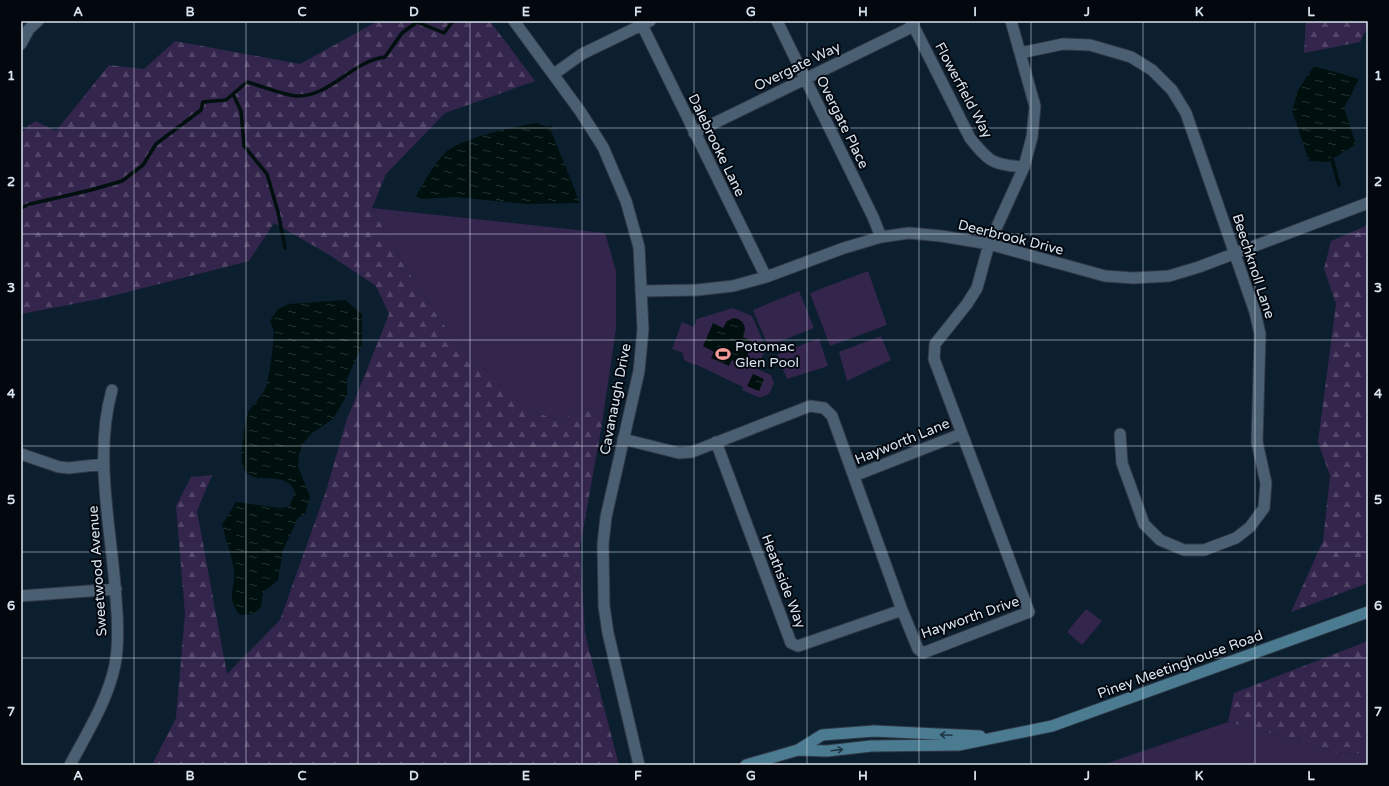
<svg xmlns="http://www.w3.org/2000/svg" width="1389" height="786" viewBox="0 0 1389 786" font-family="'Varela Round',sans-serif">
  <style>
    .green { fill: #34254d }
    .forest { fill: url(#forest-firs) }
    .water { fill: url(#water-ripples) }
    .lines { fill: none; stroke-linecap: round; stroke-linejoin: round }
    .stream { stroke: #00100e; stroke-width: 3.5 }
    .minor-casing { stroke: #303846; stroke-width: 13 }
    .tertiary-casing { stroke: #303846; stroke-width: 13 }
    .secondary-casing { stroke: #303846; stroke-width: 13 }
    .minor { stroke: #4a5f72; stroke-width: 11 }
    .tertiary { stroke: #4a5f72; stroke-width: 11 }
    .secondary { stroke: #4a7b90; stroke-width: 11 }
    .oneway { stroke: #1f3643 }
    .grid { fill: none; stroke: #d8e4ef; stroke-width: 1; stroke-opacity: 0.55 }
    .labels { text-anchor: middle; stroke-width: 4; stroke-linejoin: round; paint-order: stroke }
    .street-label { font-size: 14px; fill: #d8e4ef; stroke: #03080f }
    .poi-label { font-size: 14px; fill: #d8e4ef; stroke: #03080f; text-anchor: start }
    .neatline { fill: none; stroke: #d8e4ef; stroke-width: 1.5 }
    .grid-label { font-size: 13px; text-anchor: middle; font-weight: bold; fill: #d8e4ef }
  </style>
  <defs>
    <pattern id="forest-firs" width="22" height="20" patternUnits="userSpaceOnUse"><rect width="22" height="20" fill="#34254d"/><path d="M5 1l3.5 6h-7zM16 11l3.5 6h-7z" fill="#514467"/></pattern>
    <pattern id="water-ripples" width="26" height="14" patternUnits="userSpaceOnUse"><rect width="26" height="14" fill="#00100e"/><path d="M2 4q2-2 4 0t4 0M15 11q2-2 4 0t4 0" fill="none" stroke="#243331"/></pattern>
  </defs>
  <rect width="100%" height="100%" fill="#0b1f2f"/>
  <path class="green" d="M372 208 605 233 616 271V329L602 424 592 408 574 410 563 421 527 410 455 341 403 264Z
    M868 271 887 325 830 346 810 293Z
    M799 291 814 328 768 346 753 310Z
    M733 308 752 316 766 348 757 369 771 375 774 383 769 394 760 398 742 390 743 387 695 364 694 365 684 360 683 353 672 349 682 322 694 327 697 319Z
    M881 336 891 360 847 381 839 352Z
    M819 338 828 366 787 379 777 355Z
    M1086 609 1102 621 1082 645 1067 632Z
    M1228 722 1296 740 1340 754 1368 753V765H1102Z"/>
  <path class="forest" d="M378 21H490L535 81 445 113 386 174 372 208 403 264 455 341 527 410 563 421 574 410 592 408 602 424 580 547 585 634 619 765H152L176 718 185 613 176 506 191 477 212 475 197 511 227 674 280 620 326 491 346 422 389 314 376 286 328 254 274 223 249 261 104 298 21 314V132L35 121 56 131 109 65 144 69 175 41 300 64Z
    M1306 21H1368V26L1360 42 1304 53Z
    M1368 225V583L1291 612 1323 541 1330 476 1318 442 1336 304 1324 269 1331 241Z
    M1368 641V753L1340 754 1296 740 1228 722 1234 693Z"/>
  <path class="water" d="M1314 66 1359 79 1344 108 1356 144 1328 162 1309 161 1292 111 1298 90Z
    M537 123 547 127 552 125 551 131 575 190 579 203 526 204 456 197 421 199 416 196C425 181 433 165 446 152 460 139 516 126 537 123Z
    M345 300 362 314V345L347 379V395L333 419 312 433 304 442 299 454 298 466 310 497 305 514 298 518 283 550 278 580 263 592 261 607 253 614 240 615C225 596 236 589 234 571 232 556 226 540 222 525L236 502 280 508 289 507 295 492C284 465 248 492 242 463 240 454 245 416 250 409 255 402 263 395 266 387 269 380 274 340 274 332 273 328 271 324 270 321L278 309 289 304Z
    M734 318C745 320 747 328 743 337L753 342 743 365 732 360 729 366 711 358 714 352 703 346 713 323 723 328 727 321Z
    M753 374 764 379 759 391 747 386Z"/>
  <g class="lines">
    <path class="stream" d="M233 94 241 111 244 146 267 174 278 212 285 248
      M1332 159 1339 185
      M21 208 30 204 91 190 122 181 143 165 156 144 201 110 203 102 226 100 247 82C262 86 283 95 297 96 330 97 352 61 385 57L402 33 417 22 444 33 453 21"/>
    <g class="minor-casing">
      <path id="minor" d="M777 21 873 217 881 237
        M911 21 970 138C989 162 993 165 1024 167
        M642 25 766 277
        M21 44 29 29 38 21
        M1020 53 1063 44 1090 45 1131 57 1152 70 1172 90 1186 113 1255 312 1260 334 1257 442 1266 483 1264 508 1250 527 1236 538 1204 550H1184L1160 540 1144 524 1122 463 1120 434
        M554 74 582 54 650 21
        M694 133 914 26
        M641 291 697 290 733 286 766 277 844 248 881 237 909 233 941 236 989 244 1105 276 1133 278 1169 276 1199 267 1368 203
        M623 439 679 453 692 452 810 406 824 408 832 416 902 610 918 649 923 653 1029 612 934 359 935 344 967 304 977 288 989 244 1024 167 1032 137 1035 106 1011 21
        M716 442 791 643 798 646 902 610
        M21 454 59 467 69 468 104 464
        M854 476 961 434
        M21 596 116 589
        M70 765C87 733 107 702 115 665 119 643 118 621 116 599 112 531 93 457 112 390"/>
    </g>
    <g class="tertiary-casing">
      <path id="tertiary" d="M514 21 580 111 603 147 626 201 639 247 643 329 639 371 606 517 603 544 604 606 608 633 639 765"/>
    </g>
    <g class="secondary-casing">
      <path id="secondary" d="M798 750 827 751 871 746 959 745 1052 726 1368 612
        M746 765 798 750 822 735 874 731 980 736"/>
    </g>
    <use href="#minor" class="minor"/>
    <use href="#tertiary" class="tertiary"/>
    <use href="#secondary" class="secondary"/>
  </g>
  <defs><path id="oneway-shaft" d="M-6 0H5M1.5-3L5.5 0L1.5 3" fill="none" stroke-width="1.6" stroke-linecap="round" stroke-linejoin="round"/></defs>
  <g class="oneway">
    <use href="#oneway-shaft" transform="translate(946 735) rotate(-177)"/>
    <use href="#oneway-shaft" transform="translate(837 750) rotate(-7)"/>
  </g>
  <path class="grid" d="M134 21V765M246 21V765M358 21V765M470 21V765M582 21V765M694 21V765M807 21V765M919 21V765M1031 21V765M1143 21V765M1255 21V765M21 128H1368M21 234H1368M21 340H1368M21 446H1368M21 552H1368M21 658H1368"/>
  <defs>
    <g id="stadium-bare" transform="scale(1.2)"><path d="M0-5a6.5 5 0 1 0 0 10a6.5 5 0 1 0 0-10ZM-3.5-1.8h7v3.6h-7Z" fill="#f59b97" stroke="#03080f" stroke-width="2.5" paint-order="stroke"/></g>
  </defs>
  <g fill-rule="evenodd">
    <use href="#stadium-bare" x="723" y="354"/>
  </g>
  <g class="labels">
    <g class="street-label">
      <text transform="translate(797 66) rotate(-26)" y="5">Overgate Way</text>
      <text transform="translate(964 90) rotate(62)" y="5">Flowerfield Way</text>
      <text transform="translate(843 122) rotate(64)" y="5">Overgate Place</text>
      <text transform="translate(717 145) rotate(64)" y="5">Dalebrooke Lane</text>
      <text transform="translate(1011 237) rotate(14)" y="5">Deerbrook Drive</text>
      <text transform="translate(1254 266) rotate(72)" y="5">Beechknoll Lane</text>
      <text transform="translate(615 399) rotate(-79)" y="5">Cavanaugh Drive</text>
      <text transform="translate(902 441) rotate(-22)" y="5">Hayworth Lane</text>
      <text transform="translate(97 571) rotate(-94)" y="5">Sweetwood Avenue</text>
      <text transform="translate(784 581) rotate(69)" y="5">Heathside Way</text>
      <text transform="translate(970 617) rotate(-19)" y="5">Hayworth Drive</text>
      <text transform="translate(1180 664) rotate(-20)" y="5">Piney Meetinghouse Road</text>
    </g>
    <g class="poi-label">
      <text x="735" y="351">Potomac<tspan x="735" dy="16">Glen Pool</tspan></text>
    </g>
  </g>
  <rect width="1389" height="786" fill="none" stroke="#03080f" stroke-width="44"/>
  <rect x="22" y="22" width="1345" height="742" class="neatline"/>
  <g class="grid-label">
    <text x="78" y="16">A</text>
    <text x="190" y="16">B</text>
    <text x="302" y="16">C</text>
    <text x="414" y="16">D</text>
    <text x="526" y="16">E</text>
    <text x="638" y="16">F</text>
    <text x="751" y="16">G</text>
    <text x="863" y="16">H</text>
    <text x="975" y="16">I</text>
    <text x="1087" y="16">J</text>
    <text x="1199" y="16">K</text>
    <text x="1311" y="16">L</text>
    <text x="11" y="80">1</text>
    <text x="1378" y="80">1</text>
    <text x="11" y="186">2</text>
    <text x="1378" y="186">2</text>
    <text x="11" y="292">3</text>
    <text x="1378" y="292">3</text>
    <text x="11" y="398">4</text>
    <text x="1378" y="398">4</text>
    <text x="11" y="504">5</text>
    <text x="1378" y="504">5</text>
    <text x="11" y="610">6</text>
    <text x="1378" y="610">6</text>
    <text x="11" y="716">7</text>
    <text x="1378" y="716">7</text>
    <text x="78" y="780">A</text>
    <text x="190" y="780">B</text>
    <text x="302" y="780">C</text>
    <text x="414" y="780">D</text>
    <text x="526" y="780">E</text>
    <text x="638" y="780">F</text>
    <text x="751" y="780">G</text>
    <text x="863" y="780">H</text>
    <text x="975" y="780">I</text>
    <text x="1087" y="780">J</text>
    <text x="1199" y="780">K</text>
    <text x="1311" y="780">L</text>
  </g>
</svg>
